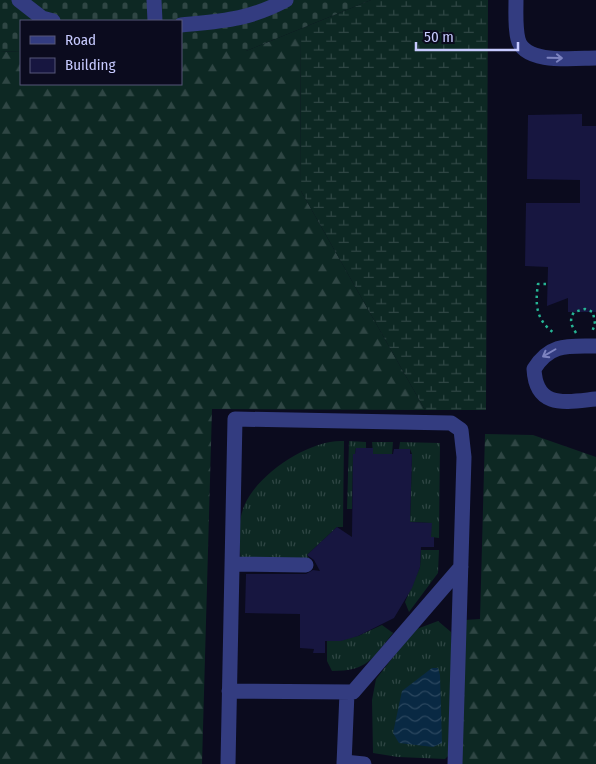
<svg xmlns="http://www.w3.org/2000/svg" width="596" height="764" viewBox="0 0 596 764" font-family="'Fira Sans Condensed',sans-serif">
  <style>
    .grass { fill: url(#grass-tufts) }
    .forest { fill: url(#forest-firs) }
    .wetland { fill: url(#wetland-marsh) }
    .cemetery { fill: url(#cemetery-stones) }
    .water { fill: url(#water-waves) }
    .building { fill: #171640 }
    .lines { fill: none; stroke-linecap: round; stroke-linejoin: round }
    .path { stroke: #26b494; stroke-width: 2.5; stroke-dasharray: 2.5 4; stroke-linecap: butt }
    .minor { stroke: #333c80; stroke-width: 15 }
    .oneway { stroke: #7d83c0 }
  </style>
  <defs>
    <pattern id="grass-tufts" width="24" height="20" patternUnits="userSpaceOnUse" patternTransform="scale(1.25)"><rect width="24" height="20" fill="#0d2823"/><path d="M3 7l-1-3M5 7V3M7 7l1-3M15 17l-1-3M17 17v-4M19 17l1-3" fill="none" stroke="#2f4644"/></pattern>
    <pattern id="forest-firs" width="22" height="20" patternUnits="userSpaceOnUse" patternTransform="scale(1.25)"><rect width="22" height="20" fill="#0d2823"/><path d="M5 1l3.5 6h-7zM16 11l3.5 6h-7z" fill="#2f4644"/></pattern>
    <pattern id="wetland-marsh" width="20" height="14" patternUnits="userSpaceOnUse" patternTransform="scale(1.25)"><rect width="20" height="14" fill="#0d2823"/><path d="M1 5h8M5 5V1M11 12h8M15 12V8" fill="none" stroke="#2f4644"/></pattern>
    <pattern id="cemetery-stones" width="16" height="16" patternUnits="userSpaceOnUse" patternTransform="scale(1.25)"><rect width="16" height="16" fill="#0d2823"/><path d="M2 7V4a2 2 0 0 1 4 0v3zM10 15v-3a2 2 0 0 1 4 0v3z" fill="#2f4644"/></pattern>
    <pattern id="water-waves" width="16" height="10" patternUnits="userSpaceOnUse" patternTransform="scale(1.25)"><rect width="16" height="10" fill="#092943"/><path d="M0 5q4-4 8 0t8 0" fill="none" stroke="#2b475f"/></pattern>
  </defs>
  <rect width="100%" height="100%" fill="#0b0b1e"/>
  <path class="grass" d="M344 441 343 527H337L307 555 311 562 241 561C239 543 237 521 245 504 259 473 310 439 344 441Z
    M349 441 366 442V448H356L355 454H353L352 509H347Z
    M372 442H393L392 454H373Z
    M400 442 440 443 439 538 431 537V523L410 522 412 454 410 449H399Z
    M421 550H439L438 573 409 612 405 602 420 567Z
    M438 621 451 632V753L445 759 398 757 373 753 372 700 376 679 414 630Z
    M382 625 393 633C372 659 368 671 332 671L327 661V641L358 636Z"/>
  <path class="forest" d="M300 29 301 191 425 410 212 409 202 764H0V52L21 51V84H181V51H246Z
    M485 434 533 435 596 457V764H461L465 620 480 619Z"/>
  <path class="wetland" d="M371 0H488L486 410H425L301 191 300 29Z"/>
  <path class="cemetery" d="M0 0H371L246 51H181V21H21V51L0 52Z"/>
  <path class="water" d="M432 668H438L440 675 442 743 433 747 399 743 393 733 402 691Z"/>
  <path class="building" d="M582 114V126H596V312H568V298L547 306 548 267 525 266 526 203H580V180L527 179 528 115Z
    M356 448H373V454H393L394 449H410V454H412L410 522 432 523 431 537H434V547H421L420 567 412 588 394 618 358 636 341 641H325V653H313L314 649 300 648V614L245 613 246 574H306L313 570 320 571 314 560 307 555 337 527 352 537 353 454H355Z"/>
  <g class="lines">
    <path class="path" d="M546 284H538C535 305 536 320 554 333
      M576 333C571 325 569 320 574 312L585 309 593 312 595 324 592 332"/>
    <path class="minor" d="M19 0 42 18 53 21
      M154 0 155 21
      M516 0C516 13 515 27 518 39 524 65 576 58 596 58
      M181 25C222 21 249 20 286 0
      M596 346C568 346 550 343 534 369 536 409 565 402 596 399
      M232 564 306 565
      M229 691 353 692 461 567
      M344 762 364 764
      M228 764 235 419 451 423 461 430 464 457 455 764
      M344 764 347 693"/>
  </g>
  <defs><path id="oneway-shaft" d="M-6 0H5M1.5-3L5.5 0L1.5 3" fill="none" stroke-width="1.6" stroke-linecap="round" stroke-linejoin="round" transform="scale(1.25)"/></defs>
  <g class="oneway">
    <use href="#oneway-shaft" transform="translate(555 58) rotate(1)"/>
    <use href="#oneway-shaft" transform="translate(549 353) rotate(150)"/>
  </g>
  <rect x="20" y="20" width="162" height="65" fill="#0b0b1e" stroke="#565778"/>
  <rect x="30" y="36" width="25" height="8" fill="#333c80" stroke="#565778"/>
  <text x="65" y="45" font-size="15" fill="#c7caff">Road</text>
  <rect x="30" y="58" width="25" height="15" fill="#171640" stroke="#565778"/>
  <text x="65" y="70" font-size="15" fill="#c7caff">Building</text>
  <path d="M416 42v8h102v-8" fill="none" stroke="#c7caff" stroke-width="2.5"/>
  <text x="424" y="42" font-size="15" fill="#c7caff" stroke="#0b0b1e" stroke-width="4" paint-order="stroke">50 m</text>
</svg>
